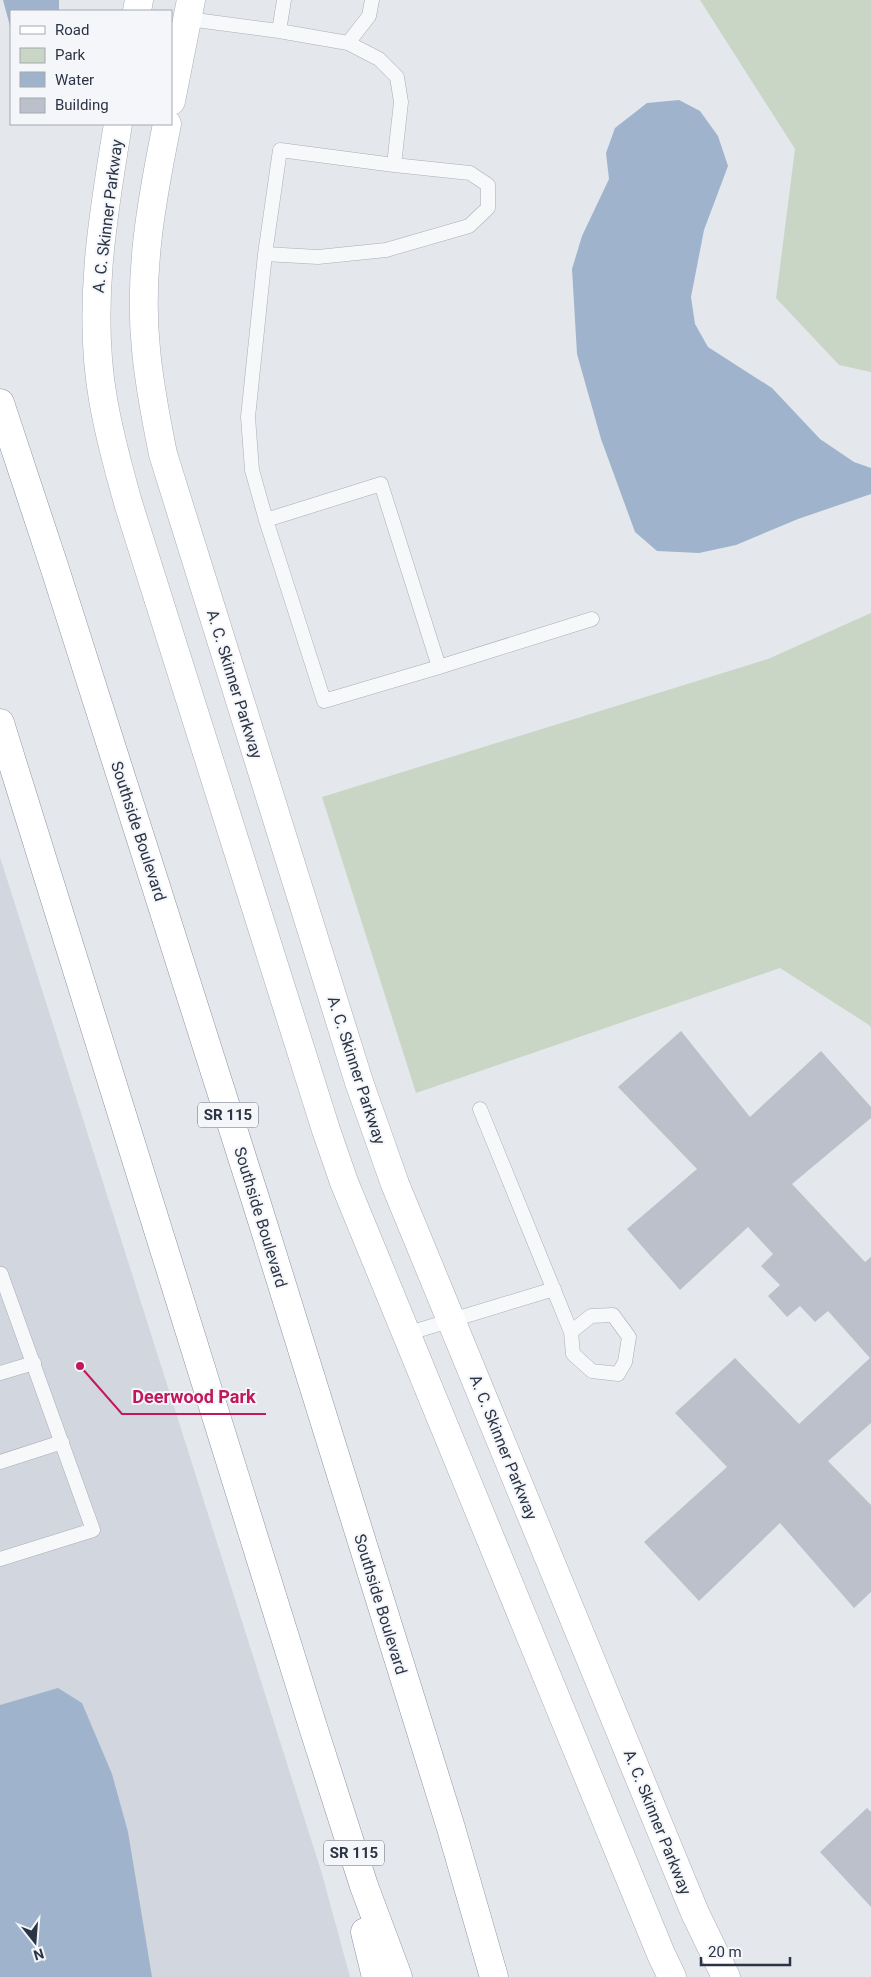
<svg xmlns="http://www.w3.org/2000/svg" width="871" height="1977" viewBox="0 0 871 1977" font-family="Roboto,sans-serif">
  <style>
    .built { fill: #d2d6de }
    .green { fill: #c9d6c5 }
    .water { fill: #9fb4cc }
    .building { fill: #bbc0ca }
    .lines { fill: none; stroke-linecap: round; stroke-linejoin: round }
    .lane-casing { stroke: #a9aeb7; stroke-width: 15 }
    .secondary-casing { stroke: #a9aeb7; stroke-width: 29 }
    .highway-casing { stroke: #8b94a3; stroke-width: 29 }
    .lane { stroke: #f7f8fa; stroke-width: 14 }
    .secondary { stroke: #fff; stroke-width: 28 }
    .highway { stroke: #fff; stroke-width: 28 }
    .labels { text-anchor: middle; stroke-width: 4; stroke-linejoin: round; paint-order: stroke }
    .shield { fill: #f4f6f9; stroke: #676e7b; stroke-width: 1 }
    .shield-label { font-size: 15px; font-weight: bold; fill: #2b3445 }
    .street-label { font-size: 16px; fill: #2b3445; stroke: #f4f6f9 }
    .leader { fill: none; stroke: #c2185b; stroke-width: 2 }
    .callout-dot { fill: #c2185b; stroke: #f4f6f9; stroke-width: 2 }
    .callout-label { font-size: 18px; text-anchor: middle; font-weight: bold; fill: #c2185b; stroke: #f4f6f9; stroke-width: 4; stroke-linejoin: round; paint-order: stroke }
  </style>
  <rect width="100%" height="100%" fill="#e4e7ec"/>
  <path class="built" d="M0 857 322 1874 350 1977H0Z"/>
  <path class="green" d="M700 0H871V372L839 365 776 298 795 149Z
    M871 613V1028L869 1025 780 968 416 1093 322 797 768 659Z"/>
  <path class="water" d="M3 0H59V11H11V30Z
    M679 100 700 111 718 136 728 166 704 230 691 297 695 324 708 347 772 388 820 439 854 462 871 468V494L798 519 736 545 699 553 657 551 635 532 601 439 577 354 572 269 582 236 609 179 606 153 615 128 647 103Z
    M58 1688 82 1703 112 1774 128 1832 152 1977H0V1705Z"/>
  <path class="building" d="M681 1031 750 1117 821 1051 871 1107V1118L792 1184 865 1262 871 1257V1423L828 1461 871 1505V1592L854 1608 780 1523 699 1601 644 1542 727 1467 675 1413 735 1358 799 1424 870 1358 828 1311 815 1322 800 1306 787 1317 768 1296 780 1285 761 1266 773 1254 748 1227 680 1290 627 1229 697 1169 618 1087Z
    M867 1808 871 1812V1907L820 1852Z"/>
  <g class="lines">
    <g class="lane-casing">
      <path id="lane" d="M188 19 279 31 348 43 379 59 397 77 401 102 394 165 280 150 265 254 248 417 252 470 266 520 381 484 439 667 324 701 266 520
        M279 31 284 0
        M348 43 369 16 372 0
        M265 254 318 257 386 250 469 226 488 208V185L470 173 394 165
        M439 667 592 619
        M480 1109 571 1332 573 1354 592 1371 618 1374 625 1362 629 1337 613 1315 591 1316 571 1332
        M0 1274H1L93 1530 0 1559
        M406 1334 554 1289
        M0 1373 34 1363
        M0 1462 62 1442"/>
    </g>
    <g class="secondary-casing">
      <path id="secondary" d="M137 11 139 0
        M171 101 191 0
        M118 124C103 214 87 308 103 399 109 435 119 471 129 506L326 1130 344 1182 661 1954 672 1977
        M167 124C152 198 138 274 146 349 149 385 156 419 163 454L359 1082 395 1184 695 1913 726 1977"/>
    </g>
    <g class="highway-casing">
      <path id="highway" d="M0 403 55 569 255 1198 451 1828 494 1977
        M0 723 313 1727 364 1886 398 1977
        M365 1932 376 1977"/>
    </g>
    <use href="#lane" class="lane"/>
    <use href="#secondary" class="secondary"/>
    <use href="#highway" class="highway"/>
  </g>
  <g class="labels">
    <g class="shield">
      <rect x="198" y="1102.5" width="60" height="25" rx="4"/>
      <rect x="324" y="1840.5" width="60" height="25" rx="4"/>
    </g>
    <g class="shield-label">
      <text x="228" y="1120">SR 115</text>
      <text x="354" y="1858">SR 115</text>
    </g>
    <g class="street-label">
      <text transform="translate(107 216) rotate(-83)" y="6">A. C. Skinner Parkway</text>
      <text transform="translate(235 684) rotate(73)" y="6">A. C. Skinner Parkway</text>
      <text transform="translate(139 831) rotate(72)" y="6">Southside Boulevard</text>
      <text transform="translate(357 1070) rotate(72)" y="6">A. C. Skinner Parkway</text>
      <text transform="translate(261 1217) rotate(73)" y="6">Southside Boulevard</text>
      <text transform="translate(504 1447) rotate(68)" y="6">A. C. Skinner Parkway</text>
      <text transform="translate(381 1604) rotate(73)" y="6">Southside Boulevard</text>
      <text transform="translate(658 1822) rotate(68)" y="6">A. C. Skinner Parkway</text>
    </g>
  </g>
  <path class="leader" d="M80 1366L122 1414H266"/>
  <circle class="callout-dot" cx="80" cy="1366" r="5"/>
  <g class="callout-label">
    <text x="194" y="1403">Deerwood Park</text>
  </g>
  <rect x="10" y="10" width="162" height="115" fill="#f4f6f9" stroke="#a4a8b1"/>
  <rect x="20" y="26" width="25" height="8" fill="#ffffff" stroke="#a4a8b1"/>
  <text x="55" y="35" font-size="15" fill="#2b3445">Road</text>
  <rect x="20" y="48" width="25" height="15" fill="#c9d6c5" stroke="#a4a8b1"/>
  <text x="55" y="60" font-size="15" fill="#2b3445">Park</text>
  <rect x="20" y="72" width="25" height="15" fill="#9fb4cc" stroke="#a4a8b1"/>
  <text x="55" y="85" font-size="15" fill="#2b3445">Water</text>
  <rect x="20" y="98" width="25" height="15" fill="#bbc0ca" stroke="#a4a8b1"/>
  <text x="55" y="110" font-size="15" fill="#2b3445">Building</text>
  <g transform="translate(35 1942) rotate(163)" stroke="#f4f6f9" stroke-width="4" paint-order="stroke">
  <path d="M0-4L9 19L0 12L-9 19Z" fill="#2b3445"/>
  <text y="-8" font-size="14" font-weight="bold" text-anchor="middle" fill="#2b3445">N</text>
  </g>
  <path d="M701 1957v8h89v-8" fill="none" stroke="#2b3445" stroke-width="2.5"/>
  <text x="708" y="1957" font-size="15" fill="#2b3445" stroke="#f4f6f9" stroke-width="4" paint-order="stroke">20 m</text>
</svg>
